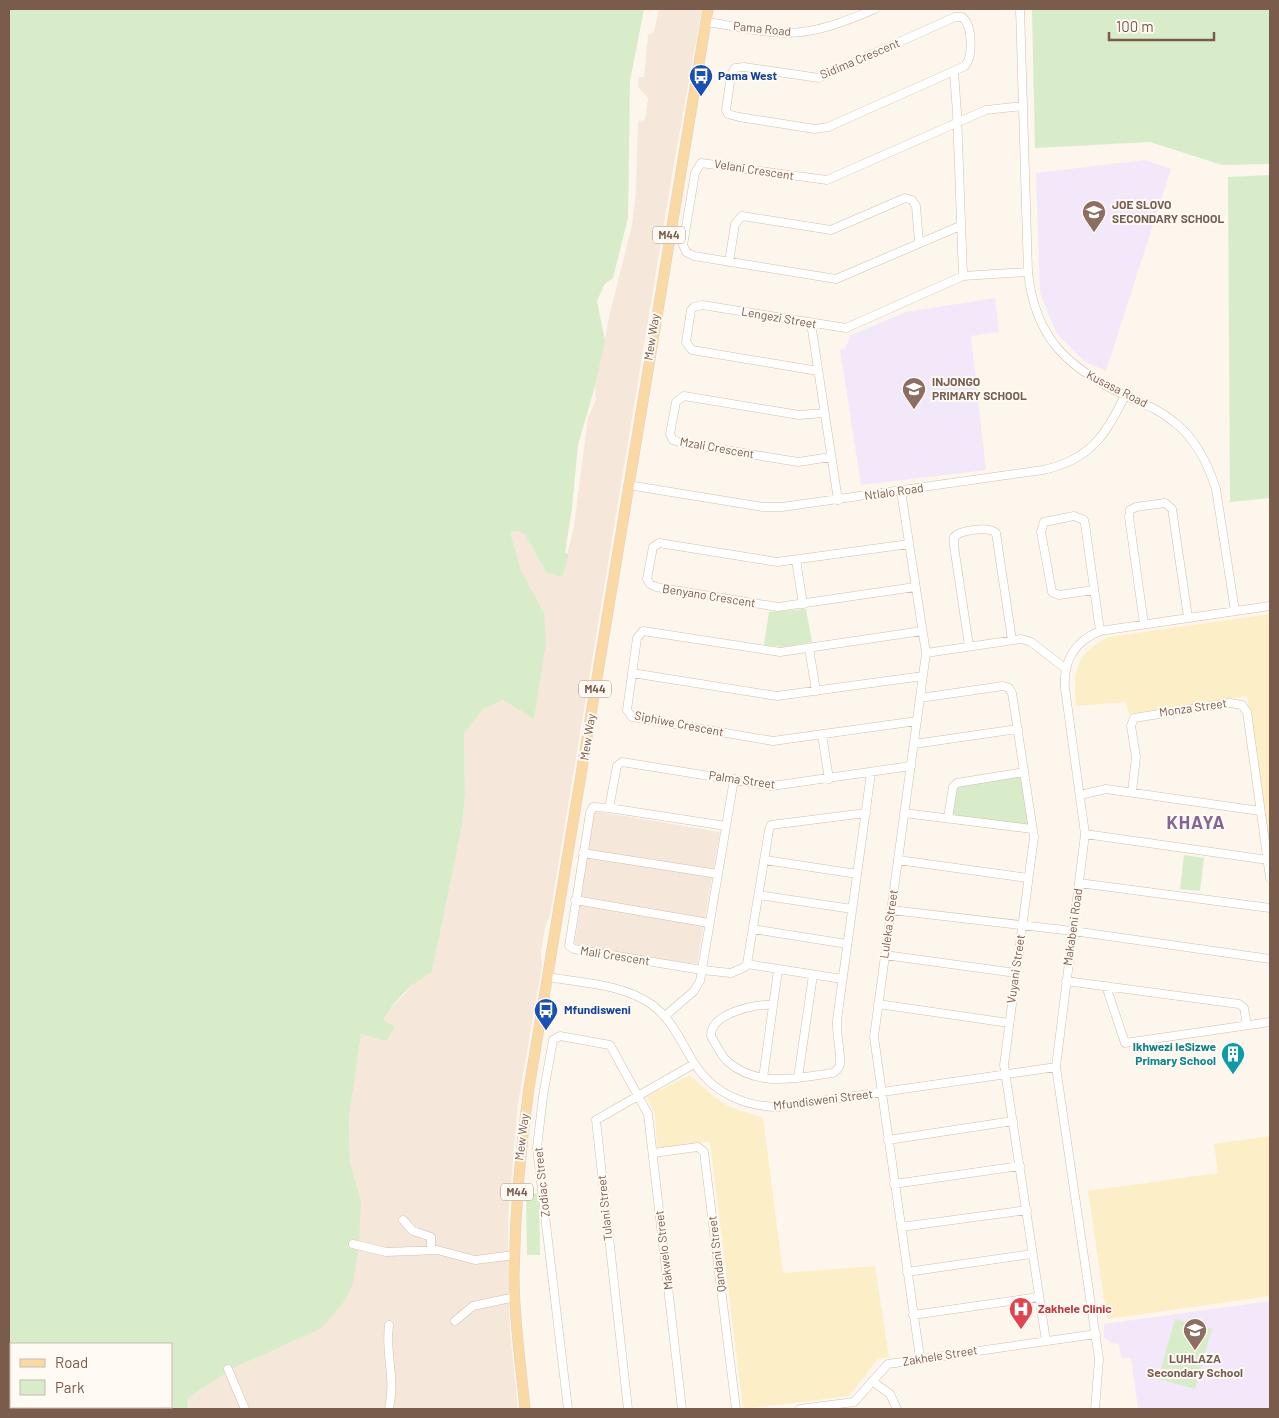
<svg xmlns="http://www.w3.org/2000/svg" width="1279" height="1418" viewBox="0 0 1279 1418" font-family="Barlow,sans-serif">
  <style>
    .residential { fill: #f5e8da }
    .education { fill: #f3e8fa }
    .green { fill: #d8ecc9; fill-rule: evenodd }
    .sand { fill: #fcefc7 }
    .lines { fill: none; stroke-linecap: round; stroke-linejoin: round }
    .minor-casing { stroke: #d1beb0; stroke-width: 9 }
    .major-casing { stroke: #dad1cd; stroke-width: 11 }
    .minor { stroke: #fff; stroke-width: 8 }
    .major { stroke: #fbd9a5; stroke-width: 10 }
    .labels { text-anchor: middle; stroke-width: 4; stroke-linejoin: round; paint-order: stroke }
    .shield { fill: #fffaf3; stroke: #a28b7f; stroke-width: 1 }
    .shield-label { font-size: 11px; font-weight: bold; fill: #7a5c4d }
    .street-label { font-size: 12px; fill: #7a5c4d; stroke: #fffaf3 }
    .transit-label { font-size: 12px; font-weight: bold; fill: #164399; stroke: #fffaf3; text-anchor: start }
    .education-label { font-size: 12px; font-weight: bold; fill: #785e54; stroke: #fffaf3; text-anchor: start }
    .culture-label { font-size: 12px; font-weight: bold; fill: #0d838f; stroke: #fffaf3; text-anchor: end }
    .health-label { font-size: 12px; font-weight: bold; fill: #be3a42; stroke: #fffaf3; text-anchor: start }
    .district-label { font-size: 18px; font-weight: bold; letter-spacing: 1px; fill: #846695; stroke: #fffaf3 }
  </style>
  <rect width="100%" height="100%" fill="#fdf6ec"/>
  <path class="residential" d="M659 9H702L673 169 550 915 545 928 541 952 542 966 518 1103 508 1218V1279L510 1332 518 1409H187L188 1398 232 1369 320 1329 361 1201 350 1162 349 1116 358 1044 361 1034 383 1020 388 1011 420 978 432 972 462 826 465 795 464 734 483 709 503 700 534 719 544 613 521 570 510 532 520 531 526 535 547 573 562 576 574 526 588 417 596 400 595 386 610 313 632 225 636 191 638 121 645 120 648 98 638 87 639 77H644L648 35 654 32Z
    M594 811 720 832 697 964 574 949Z"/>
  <path class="education" d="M1145 160 1171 169 1106 371 1084 361 1057 334 1040 293 1036 173Z
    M995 298 999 332 971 336 986 470 861 485 840 350 845 349 851 335 906 312Z
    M1270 1301V1409H1138L1131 1358H1121L1119 1344 1111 1343 1104 1337V1324Z"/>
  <path class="green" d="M9 9H644L630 81 628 218 613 278 604 285 597 301 605 341 595 386 578 445 572 508 565 553 569 554 562 577 547 573 525 535 520 531 510 532 521 570 544 613 546 642 534 719 503 700 483 709 464 734 465 795 462 826 432 972C413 982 393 1001 383 1020L395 1027 386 1041 361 1034 349 1116 350 1162 361 1201 359 1243 353 1284 342 1305 320 1329 232 1369 188 1398 187 1409H9ZM11 1344H171V1407H11Z
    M1032 9H1270V164L1222 165 1150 142 1035 148Z
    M1270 175V498L1230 502 1228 177Z
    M806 609 812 642 784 647 764 645 769 612Z
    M1018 776 1022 778 1028 822 1026 825 957 816 953 814 955 789 958 785Z
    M1184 855 1204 858 1200 891 1180 889Z
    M539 1193 540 1255H527L526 1194Z
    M1175 1319 1212 1329 1195 1389 1158 1379Z"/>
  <path class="sand" d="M1270 614V850L1247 696 1129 714 1126 702 1076 706C1073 671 1075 655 1108 637Z
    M690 1075C719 1102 725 1108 763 1117L783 1273 875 1266 889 1357 878 1359 849 1396 743 1409 710 1142 657 1148 655 1114 646 1097Z
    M1270 1136V1296L1107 1319 1088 1191 1218 1173 1214 1144Z"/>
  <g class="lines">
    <g class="minor-casing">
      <path id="minor" d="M1020 9 1028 272C1035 338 1067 367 1124 395 1141 403 1159 409 1174 422 1195 438 1208 464 1216 489L1235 611
        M955 17H962C973 25 973 57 965 66L828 127 815 129 739 117 728 114 726 110 731 75 735 68 744 67 819 78Z
        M706 22C732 25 759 33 786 33 818 33 846 21 875 9
        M954 72 957 113 963 276
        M960 226 836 279 694 256 686 252 683 245 695 173 701 163 827 180 986 110 1023 106
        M729 262 735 224 742 216 831 230 905 198 912 200 916 206 919 243
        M811 323 838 500
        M818 371 692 350 686 342 691 310 694 307 702 305 846 328 963 276 1028 272
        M824 413 799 415 684 396 676 402 670 434 673 440 682 443 798 462 831 457
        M628 485 763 507H782L1043 470C1089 460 1106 436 1125 395
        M901 491 926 653 874 1037 920 1358
        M909 544 777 562 659 543 653 547 647 579 650 584 656 587 778 607 915 587
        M796 560 803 604
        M1094 590 1059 595 1052 592 1041 532 1044 522 1074 516 1084 520 1085 524 1100 631
        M1144 624 1129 517 1130 510 1136 507 1165 503 1172 509 1188 617
        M969 646 954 546V537C961 530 988 526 996 533L1012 640
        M809 648 816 691
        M926 653 1021 639 1031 642 1065 668
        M632 673 777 696 923 676
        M920 698 1003 686 1009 688 1012 693 1034 837 1004 1065 1046 1341
        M917 721 773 741 632 717 627 710 637 638 643 631 780 652 922 631
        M822 735 829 779
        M914 744 1018 729
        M1132 792 1136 757 1131 726 1134 718 1230 703 1242 705 1247 712 1270 878
        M1080 795 1106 789 1260 811
        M609 808 617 766 622 762 772 786 911 766
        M904 813 1032 829
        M948 818 953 787 957 783 1024 772
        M726 826 609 808 593 807 590 813 569 946 574 949 702 970 731 973 745 967 747 964
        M1085 834 1268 860
        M583 853 718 874
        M765 860 857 874
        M898 860 1028 878
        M1079 883 1270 908
        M759 895 852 909
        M575 900 709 923
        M891 910 1073 931 1270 959
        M753 929 847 944
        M885 955 1016 973
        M747 964 769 830 771 825 866 813
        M747 964 842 979
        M548 977C582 983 622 984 651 1004 672 1019 681 1042 694 1063 713 1093 744 1106 778 1107L1056 1067
        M1066 981 1239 1004 1244 1008 1247 1025
        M1106 986 1125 1043 1270 1022
        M878 1004 1009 1023
        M773 1005C755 1003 710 1014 711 1036 716 1044 721 1056 728 1062 759 1088 796 1078 833 1073 836 1071 839 1069 840 1064 841 1051 836 1035 837 1020L871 773
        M665 1016 694 991 700 981 734 779
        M763 1078 778 970
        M798 1078 813 975
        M888 1140 1013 1121
        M653 1153 698 1147 704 1152 736 1409
        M894 1184 1020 1166
        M403 1220 413 1231 431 1237V1250
        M901 1227 1027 1210
        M353 1244 386 1252 437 1250 475 1260 515 1255
        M907 1272 1032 1254
        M913 1315 1039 1297
        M455 1321 473 1306 515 1297
        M228 1369 245 1409
        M872 1381 890 1394 897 1409
        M389 1409C396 1376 385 1356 389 1325
        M568 1409 537 1148 543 1096 553 1040 560 1036 610 1045 648 1114 682 1409
        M628 1409 596 1120 694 1064
        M800 1409 854 1402 888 1364 1096 1334
        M1095 1409 1099 1359 1056 1067 1085 834 1065 688C1063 661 1075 641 1100 631L1270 606"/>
    </g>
    <g class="major-casing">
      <path id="major" d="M525 1409C521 1365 514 1320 514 1276 515 1213 520 1151 529 1088L708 9"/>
    </g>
    <use href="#minor" class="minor"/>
    <use href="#major" class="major"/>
  </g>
  <defs>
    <g id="bus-pin" transform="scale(1.25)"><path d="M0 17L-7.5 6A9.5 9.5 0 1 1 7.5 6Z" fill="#1a4fb4" stroke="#fffaf3"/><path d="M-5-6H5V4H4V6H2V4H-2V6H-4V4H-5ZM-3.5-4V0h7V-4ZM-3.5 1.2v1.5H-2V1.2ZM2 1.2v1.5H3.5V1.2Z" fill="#fff"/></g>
    <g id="school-pin" transform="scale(1.25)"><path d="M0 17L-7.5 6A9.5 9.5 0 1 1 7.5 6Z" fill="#8d6e63" stroke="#fffaf3"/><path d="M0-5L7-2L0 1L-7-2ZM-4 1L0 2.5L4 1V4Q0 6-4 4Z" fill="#fff"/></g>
    <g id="building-pin" transform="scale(1.25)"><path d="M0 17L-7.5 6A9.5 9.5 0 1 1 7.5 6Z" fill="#0f9aa8" stroke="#fffaf3"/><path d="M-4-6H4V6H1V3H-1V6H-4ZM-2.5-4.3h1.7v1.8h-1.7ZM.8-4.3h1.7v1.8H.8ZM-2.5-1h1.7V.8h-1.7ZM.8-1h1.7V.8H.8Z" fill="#fff"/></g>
    <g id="hospital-pin" transform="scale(1.25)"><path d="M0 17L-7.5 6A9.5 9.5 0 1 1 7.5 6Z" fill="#e0444e" stroke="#fffaf3"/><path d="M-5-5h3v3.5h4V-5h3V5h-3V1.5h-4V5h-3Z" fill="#fff"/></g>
  </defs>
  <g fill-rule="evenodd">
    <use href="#bus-pin" x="701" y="76"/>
    <use href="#school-pin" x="1094" y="212"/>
    <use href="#school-pin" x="914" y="389"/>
    <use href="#bus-pin" x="546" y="1010"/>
    <use href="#building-pin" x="1233" y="1054"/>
    <use href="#hospital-pin" x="1021" y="1309"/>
    <use href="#school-pin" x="1195" y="1330"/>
  </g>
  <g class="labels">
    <g class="shield">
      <rect x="653" y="226.5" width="32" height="17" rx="4"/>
      <rect x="579" y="680.5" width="32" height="17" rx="4"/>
      <rect x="501" y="1183.5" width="32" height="17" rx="4"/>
    </g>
    <g class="shield-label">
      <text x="669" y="239">M44</text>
      <text x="595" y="693">M44</text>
      <text x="517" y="1196">M44</text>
    </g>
    <g class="street-label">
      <text transform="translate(762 29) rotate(6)" y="4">Pama Road</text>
      <text transform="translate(860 59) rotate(-23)" y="4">Sidima Crescent</text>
      <text transform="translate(754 170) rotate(9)" y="4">Velani Crescent</text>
      <text transform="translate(779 318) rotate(10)" y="4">Lengezi Street</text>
      <text transform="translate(652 337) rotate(-81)" y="4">Mew Way</text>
      <text transform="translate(1117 389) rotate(27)" y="4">Kusasa Road</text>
      <text transform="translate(717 448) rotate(10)" y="4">Mzali Crescent</text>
      <text transform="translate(894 492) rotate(-8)" y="4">Ntlalo Road</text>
      <text transform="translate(709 596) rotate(9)" y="4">Benyano Crescent</text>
      <text transform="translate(1193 708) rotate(-8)" y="4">Monza Street</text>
      <text transform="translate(679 724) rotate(11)" y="4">Siphiwe Crescent</text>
      <text transform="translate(588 737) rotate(-81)" y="4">Mew Way</text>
      <text transform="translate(742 780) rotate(8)" y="4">Palma Street</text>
      <text transform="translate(889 924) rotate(-82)" y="4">Luleka Street</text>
      <text transform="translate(1073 927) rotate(-82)" y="4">Makabeni Road</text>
      <text transform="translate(615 956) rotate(9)" y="4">Mali Crescent</text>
      <text transform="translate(1016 969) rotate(-82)" y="4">Vuyani Street</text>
      <text transform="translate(823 1100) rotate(-7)" y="4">Mfundisweni Street</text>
      <text transform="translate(522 1137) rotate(-83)" y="4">Mew Way</text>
      <text transform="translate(542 1182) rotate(-96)" y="4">Zodiac Street</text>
      <text transform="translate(605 1208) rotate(-96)" y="4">Tulani Street</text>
      <text transform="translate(664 1250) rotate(-97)" y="4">Makwelo Street</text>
      <text transform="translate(717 1254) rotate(-97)" y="4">Qandani Street</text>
      <text transform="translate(940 1356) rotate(-9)" y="4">Zakhele Street</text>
    </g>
    <g class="transit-label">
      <text x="718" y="80">Pama West</text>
      <text x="564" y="1014">Mfundisweni</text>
    </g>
    <g class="education-label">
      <text x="1112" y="209">JOE SLOVO<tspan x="1112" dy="14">SECONDARY SCHOOL</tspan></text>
      <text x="932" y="386">INJONGO<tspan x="932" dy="14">PRIMARY SCHOOL</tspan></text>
      <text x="1195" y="1363" text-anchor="middle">LUHLAZA<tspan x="1195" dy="14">Secondary School</tspan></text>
    </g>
    <g class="culture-label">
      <text x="1216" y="1051">Ikhwezi leSizwe<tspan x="1216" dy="14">Primary School</tspan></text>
    </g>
    <g class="health-label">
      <text x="1038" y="1313">Zakhele Clinic</text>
    </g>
    <g class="district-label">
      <text x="1196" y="829">KHAYA</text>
    </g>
  </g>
  <rect width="1279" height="1418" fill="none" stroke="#7a5c4d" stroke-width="20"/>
  <rect x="10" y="1343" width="162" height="65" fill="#fffaf3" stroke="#cabbb1"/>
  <rect x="20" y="1359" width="25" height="8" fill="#fbd9a5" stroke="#cabbb1"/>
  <text x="55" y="1368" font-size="15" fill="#7a5c4d">Road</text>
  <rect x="20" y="1380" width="25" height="15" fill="#d8ecc9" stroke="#cabbb1"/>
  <text x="55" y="1393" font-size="15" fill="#7a5c4d">Park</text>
  <path d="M1109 32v8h105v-8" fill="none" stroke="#7a5c4d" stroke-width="2.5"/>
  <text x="1116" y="32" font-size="15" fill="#7a5c4d" stroke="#fffaf3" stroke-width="4" paint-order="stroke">100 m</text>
</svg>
